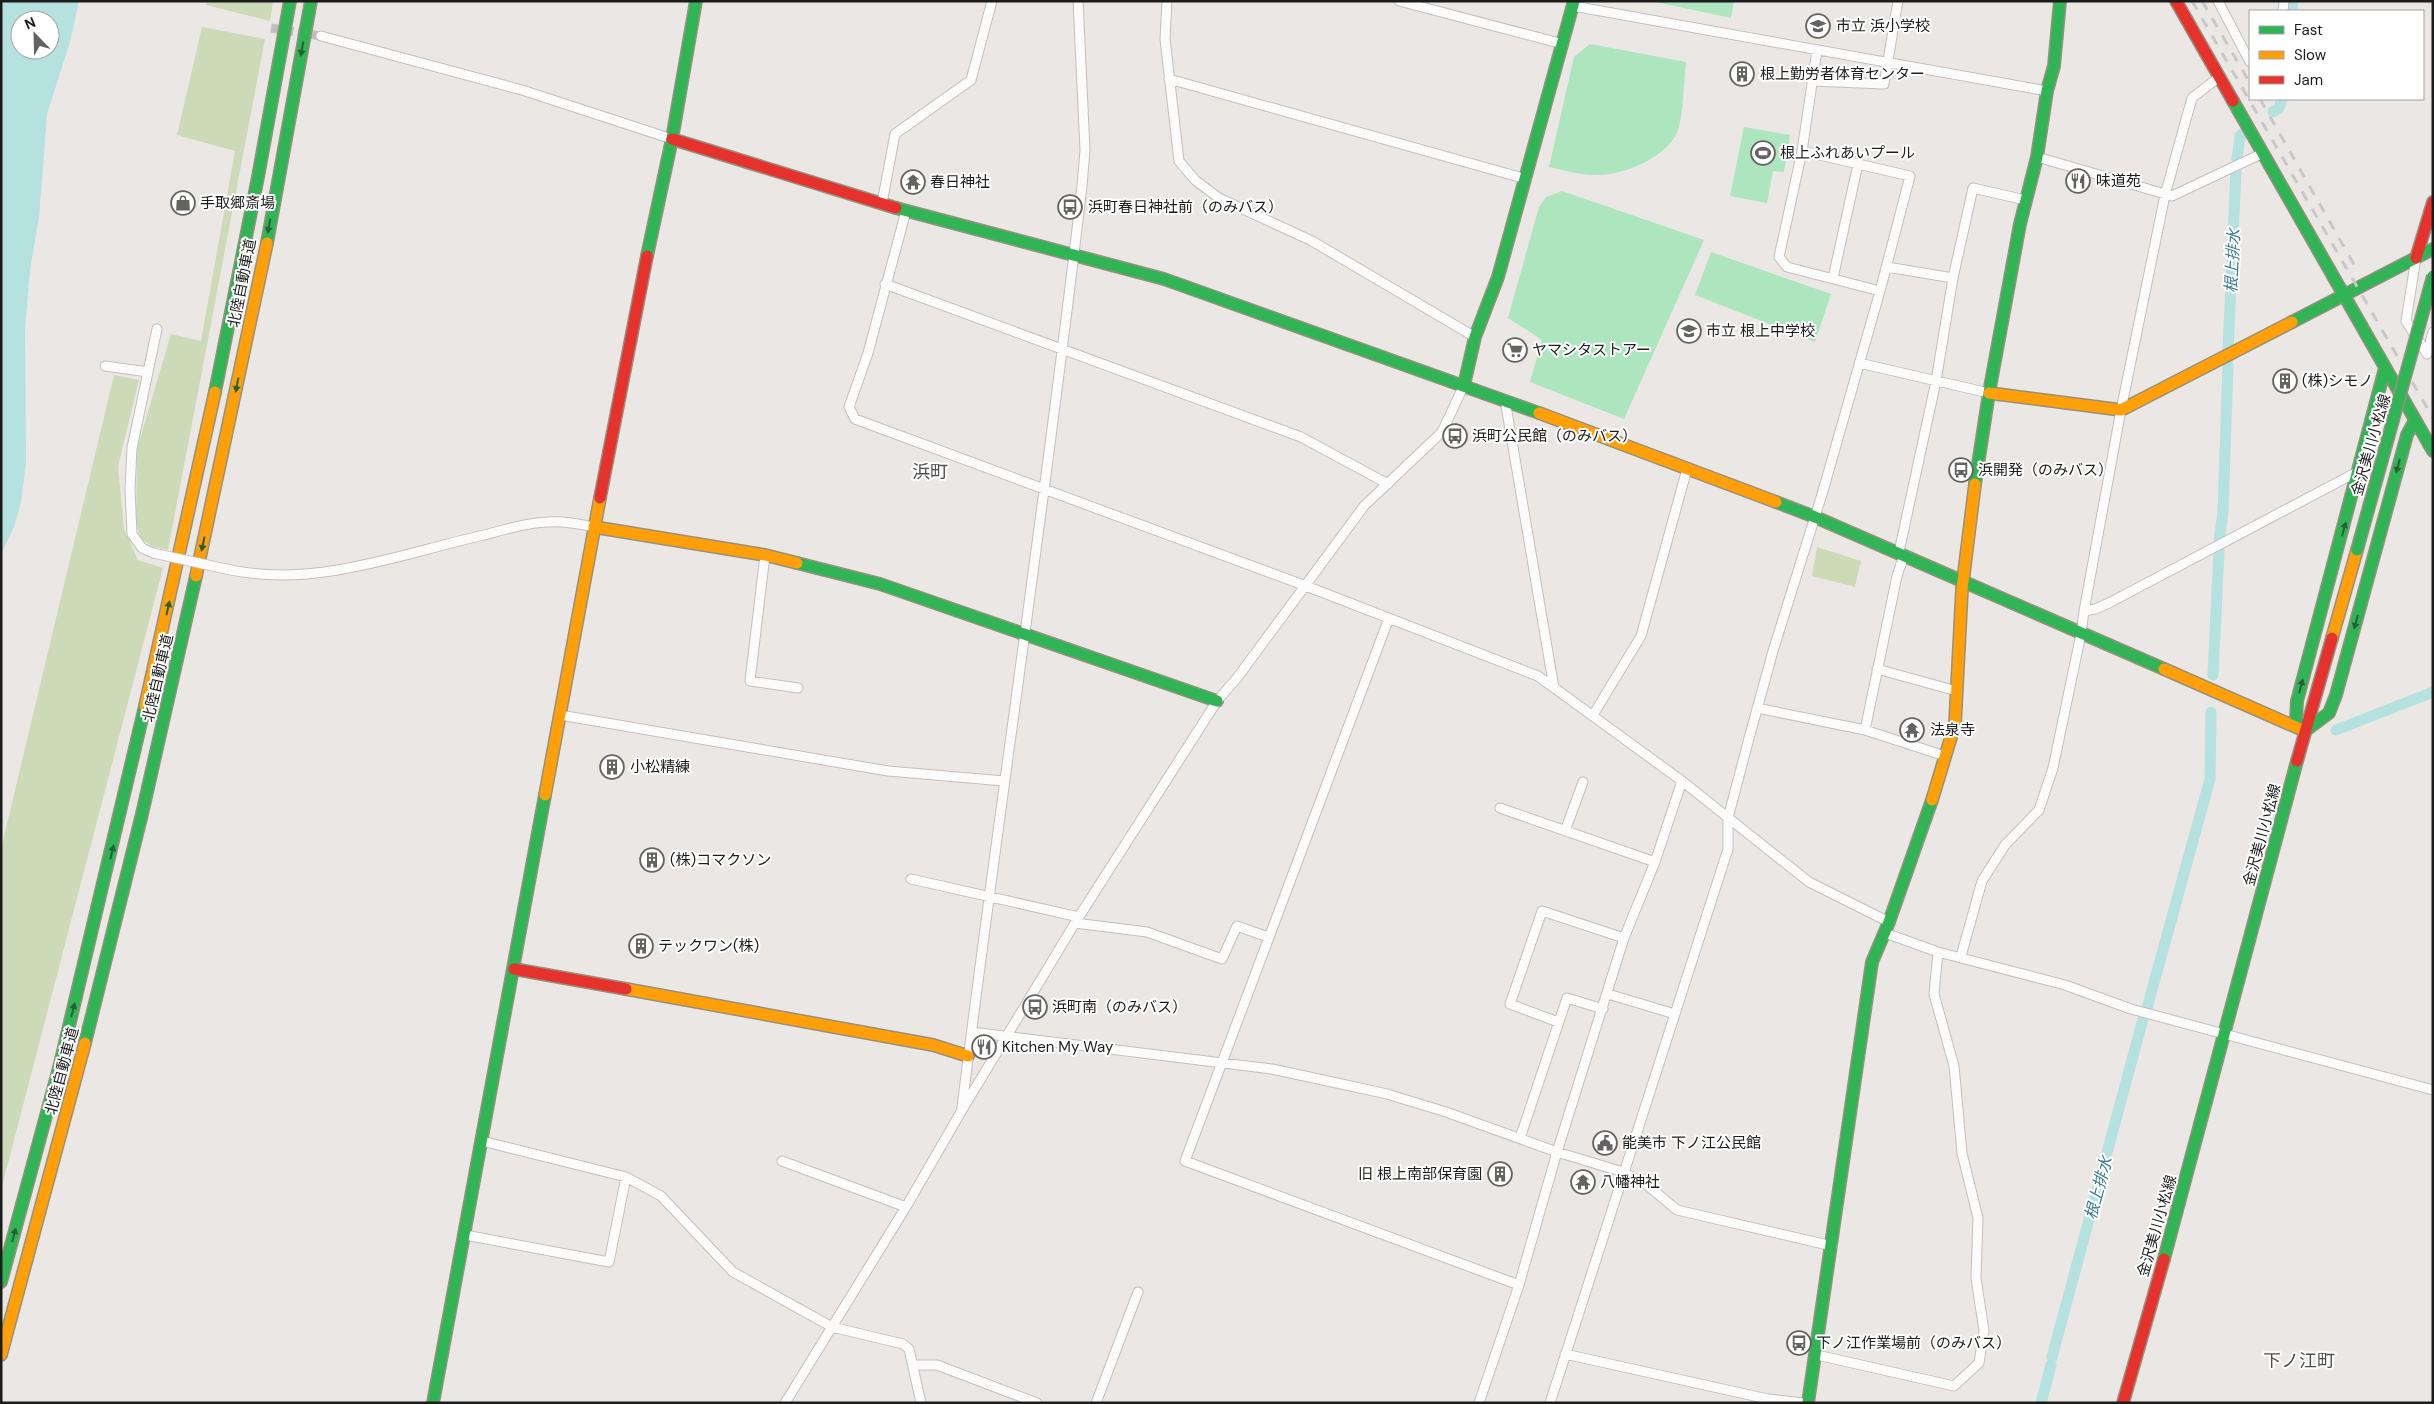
<svg xmlns="http://www.w3.org/2000/svg" width="2434" height="1404" viewBox="0 0 2434 1404" font-family="'DM Sans','Noto Sans JP',sans-serif">
  <style>
    .forest { fill: #cddab7 }
    .pitch { fill: #ace5be }
    .water { fill: #b5e1df; fill-rule: evenodd }
    .lines { fill: none; stroke-linecap: round; stroke-linejoin: round }
    .canal { stroke: #b5e1df; stroke-width: 11 }
    .street-tunnel { stroke: #c2bebc; stroke-width: 9; stroke-dasharray: 9 4.5; stroke-linecap: butt }
    .street-casing { stroke: #c2c0bf; stroke-width: 11 }
    .fast-casing { stroke: #96917c; stroke-width: 14 }
    .slow-casing { stroke: #96917c; stroke-width: 14 }
    .jam-casing { stroke: #96917c; stroke-width: 14 }
    .street { stroke: #fcfbfb; stroke-width: 9 }
    .fast { stroke: #30b455; stroke-width: 11 }
    .slow { stroke: #ff9f0a; stroke-width: 11 }
    .jam { stroke: #e5322d; stroke-width: 11 }
    .rail { stroke: #c9c8c8; stroke-width: 3; stroke-dasharray: 10 10; stroke-linecap: butt }
    .street-bridge-casing { stroke: #c2c0bf; stroke-width: 11; stroke-linecap: butt }
    .fast-bridge-casing { stroke: #a18e81; stroke-width: 14; stroke-linecap: butt }
    .street-bridge { stroke: #fcfbfb; stroke-width: 9 }
    .fast-bridge { stroke: #30b455; stroke-width: 11 }
    .oneway { fill: #256036 }
    .labels { text-anchor: middle; stroke-width: 4; stroke-linejoin: round; paint-order: stroke }
    .poi-label { font-size: 15px; fill: #1c1c1c; stroke: #fff; text-anchor: start }
    .street-label { font-size: 15px; fill: #1c1c1c; stroke: #fff }
    .water-label { font-size: 16px; font-style: italic; fill: #397b90; stroke: #fff }
    .quarter-label { font-size: 18px; fill: #4f4f4f; stroke: #fff }
  </style>
  <rect width="100%" height="100%" fill="#ebe7e4"/>
  <path class="forest" d="M207 1H273L270 21 206 5Z
    M202 27 265 39 168 550 153 547 141 539 136 523 137 449 171 334 201 341 235 151 177 135Z
    M114 375 139 380 118 466 124 529 138 560 163 568 1 1190V849Z
    M1817 547 1861 561 1855 587 1812 576Z"/>
  <path class="pitch" d="M1651 1H1734L1731 18Z
    M1590 44 1686 62C1684 78 1683 117 1678 130 1668 157 1624 175 1598 175 1582 176 1564 170 1549 167L1574 57Z
    M1744 127 1790 135 1784 172 1773 171 1767 203 1730 196Z
    M1562 191 1704 240 1624 419 1530 382 1542 340 1508 318 1539 207 1546 197Z
    M1711 252 1831 294 1815 342 1695 295Z"/>
  <path class="water" d="M1 1H79L70 42 47 114 39 217 30 270 25 330 26 462 21 502 14 527 1 554ZM20 20H50V50H20Z"/>
  <g class="lines">
    <path class="canal" d="M2292 11 2293 1
      M2273 112 2279 108 2282 99
      M2237 159 2240 136 2243 133
      M2228 351 2236 170
      M2219 542 2223 512 2228 364
      M2213 675 2219 550
      M2336 730 2433 692
      M2147 1008 2210 779 2211 712
      M2052 1357 2143 1019
      M2041 1403 2051 1365"/>
    <path class="street-tunnel" d="M271 28 321 36"/>
    <g class="street-casing">
      <path id="street" d="M1167 1 1165 39 1179 161 1195 180 1219 198 1312 241 1475 337
        M1399 1 1563 44
        M2218 1 2250 62
        M1573 6 2047 91
        M2283 11 2284 1
        M321 36 522 90 672 139
        M1169 79 1526 179
        M1812 81 1884 84 1898 1
        M1802 151 1910 176 1880 291
        M2037 157 2172 196 2261 154
        M882 203 895 134 971 80 992 1
        M906 211 868 353 849 407 855 419 1306 586 1538 676 1682 781 1809 882 1889 922
        M2416 258 2406 321 2427 354 2433 332
        M1887 267 1953 278 1973 188 2025 200
        M1833 278 1858 164
        M885 284 1301 437 1388 484
        M1859 363 1989 393
        M105 366 148 372
        M1505 400 1554 688
        M1899 552 1936 381 1953 278
        M153 553 142 548 132 534 130 489 132 448 157 329
        M765 555 750 681 798 688
        M226 569C313 589 400 554 484 535 504 530 528 522 548 522 564 521 579 524 594 527
        M2084 611 2095 609 2109 603 2357 472
        M1389 618 1185 1161 1519 1285
        M1877 669 1957 691
        M1757 708 1865 730 1945 756
        M560 715 888 771 1004 781
        M1593 715 1641 636 1687 469
        M1865 730 1897 576 1904 555
        M1500 808 1655 862
        M1565 831 1583 782
        M911 879 1079 917
        M1075 923 1147 932 1222 959 1237 926 1268 937
        M1885 933 1938 952 2065 985 2131 1009 2433 1090
        M1961 956 1982 881 2005 845 2039 810 2053 768 2081 634 2084 611 2121 410 2165 195 2192 98 2219 77
        M1608 994 1675 1014
        M1558 1022 1510 1004 1542 911 1624 938
        M972 1032 1272 1069 1346 1085 1387 1094 1446 1112 1557 1152 1623 1172 1647 1185 1677 1210 1832 1246
        M962 1107C1000 800 1047 493 1082 186L1085 150 1078 1
        M1520 1138 1567 998 1603 1009
        M482 1141 626 1177 661 1196 733 1272 832 1327 903 1344 909 1349 921 1403
        M782 1161 906 1207
        M465 1235 609 1262 626 1177
        M1565 1354 1768 1399 1803 1403
        M1817 1355 1954 1386 1979 1363 1984 1331 1976 1278 1978 1218 1962 1153 1954 1066 1934 994 1938 952
        M914 1365H937L1037 1403
        M785 1403 906 1207 962 1110 1075 923 1217 701 1237 678 1364 506 1442 432 1464 385
        M1096 1403 1138 1292
        M1479 1403 1519 1285 1557 1152 1624 938 1655 862 1682 781
        M1550 1403 1728 849V818L1748 742 1773 651 1823 491 1880 291 1787 267 1779 257 1802 151 1817 50"/>
    </g>
    <g class="fast-casing">
      <path id="fast" d="M2233 101 2433 451
        M896 208 1164 279 1539 413
        M267 243 311 1
        M647 256 672 139 696 1
        M2292 322 2433 249
        M2385 368 2297 701 2296 719 2305 731 2329 713 2336 695 2407 435 2415 420
        M1464 385 1475 337 1498 277 1574 1
        M215 392 258 177 290 1
        M1975 484 1989 393 2020 224 2037 157 2047 91 2054 66 2060 1
        M1776 502 1815 517 2164 669
        M797 563 880 584 1217 701
        M85 1043 142 814 196 576
        M2164 1259 2297 761
        M1 1282 60 1064 145 706
        M433 1403 545 795
        M1808 1403 1872 962 1889 922 1932 800"/>
    </g>
    <g class="slow-casing">
      <path id="slow" d="M1989 393 2121 410 2292 322
        M1539 413 1776 502
        M594 527 765 555 797 563
        M196 576 267 243
        M2332 638 2357 550
        M2164 669 2305 731
        M145 706 215 392
        M545 795 600 498
        M1932 800 1955 724 1962 589 1975 484
        M626 989 933 1045 968 1056
        M1 1355 85 1043"/>
    </g>
    <g class="jam-casing">
      <path id="jam" d="M2176 1 2233 101
        M672 139 896 208
        M2416 258 2433 202
        M600 498 647 256
        M2297 761 2332 638
        M514 969 626 989
        M2123 1403 2164 1259"/>
    </g>
    <use href="#street" class="street"/>
    <use href="#fast" class="fast"/>
    <use href="#slow" class="slow"/>
    <use href="#jam" class="jam"/>
    <path class="rail" d="M2192 1 2433 418
      M2202 1 2250 83
      M2260 99 2356 268"/>
    <g class="street-bridge-casing">
      <path id="street-bridge" d="M153 553 226 569"/>
    </g>
    <g class="fast-bridge-casing">
      <path id="fast-bridge" d="M2357 550 2433 276"/>
    </g>
    <use href="#street-bridge" class="street-bridge"/>
    <use href="#fast-bridge" class="fast-bridge"/>
  </g>
  <defs><path id="oneway-solid" d="M-6-.8H1V-3.2L6.5 0L1 3.2V.8H-6Z" transform="scale(1.25)"/></defs>
  <g class="oneway">
    <use href="#oneway-solid" transform="translate(302 49) rotate(100)"/>
    <use href="#oneway-solid" transform="translate(269 226) rotate(101)"/>
    <use href="#oneway-solid" transform="translate(237 385) rotate(101)"/>
    <use href="#oneway-solid" transform="translate(2398 466) rotate(105)"/>
    <use href="#oneway-solid" transform="translate(2344 529) rotate(-75)"/>
    <use href="#oneway-solid" transform="translate(203 544) rotate(102)"/>
    <use href="#oneway-solid" transform="translate(168 608) rotate(-77)"/>
    <use href="#oneway-solid" transform="translate(2356 622) rotate(105)"/>
    <use href="#oneway-solid" transform="translate(2301 686) rotate(-75)"/>
    <use href="#oneway-solid" transform="translate(112 852) rotate(-77)"/>
    <use href="#oneway-solid" transform="translate(73 1010) rotate(-76)"/>
    <use href="#oneway-solid" transform="translate(14 1235) rotate(-75)"/>
  </g>
  <defs>
    <g id="school-ring" transform="scale(1.25)"><circle r="9.5" fill="#fff" stroke="#646362" stroke-width="1.5"/><path d="M0-5L7-2L0 1L-7-2ZM-4 1L0 2.5L4 1V4Q0 6-4 4Z" fill="#646362"/></g>
    <g id="building-ring" transform="scale(1.25)"><circle r="9.5" fill="#fff" stroke="#646362" stroke-width="1.5"/><path d="M-4-6H4V6H1V3H-1V6H-4ZM-2.5-4.3h1.7v1.8h-1.7ZM.8-4.3h1.7v1.8H.8ZM-2.5-1h1.7V.8h-1.7ZM.8-1h1.7V.8H.8Z" fill="#646362"/></g>
    <g id="stadium-ring" transform="scale(1.25)"><circle r="9.5" fill="#fff" stroke="#646362" stroke-width="1.5"/><path d="M0-5a6.5 5 0 1 0 0 10a6.5 5 0 1 0 0-10ZM-3.5-1.8h7v3.6h-7Z" fill="#646362"/></g>
    <g id="restaurant-ring" transform="scale(1.25)"><circle r="9.5" fill="#fff" stroke="#646362" stroke-width="1.5"/><path d="M-5-6h1v4h1v-4h1v4h1v-4h1v5L-1.5 .5V6h-2V.5L-5-1ZM5-6V6H3V1.5H1.5Q1.5-4 5-6Z" fill="#646362"/></g>
    <g id="temple-ring" transform="scale(1.25)"><circle r="9.5" fill="#fff" stroke="#646362" stroke-width="1.5"/><path d="M0-6L5-2H3V0L6.5 2.5H4V6H1.5V3h-3V6H-4V2.5H-6.5L-3 0V-2H-5Z" fill="#646362"/></g>
    <g id="shop-ring" transform="scale(1.25)"><circle r="9.5" fill="#fff" stroke="#646362" stroke-width="1.5"/><path d="M-5-2.5h2.3a2.7 3.5 0 0 1 5.4 0H5L5.5 6h-11ZM-1.5-2.5h3a1.5 2.3 0 0 0-3 0Z" fill="#646362"/></g>
    <g id="bus-ring" transform="scale(1.25)"><circle r="9.5" fill="#fff" stroke="#646362" stroke-width="1.5"/><path d="M-5-6H5V4H4V6H2V4H-2V6H-4V4H-5ZM-3.5-4V0h7V-4ZM-3.5 1.2v1.5H-2V1.2ZM2 1.2v1.5H3.5V1.2Z" fill="#646362"/></g>
    <g id="supermarket-ring" transform="scale(1.25)"><circle r="9.5" fill="#fff" stroke="#646362" stroke-width="1.5"/><path d="M-6-5.5h2.5l.6 2H6L4.5 2H-2.5L-4.4-4H-6ZM-1.5 3.2a1.3 1.3 0 1 0 .1 0ZM3 3.2a1.3 1.3 0 1 0 .1 0Z" fill="#646362"/></g>
    <g id="civic-ring" transform="scale(1.25)"><circle r="9.5" fill="#fff" stroke="#646362" stroke-width="1.5"/><path d="M-.6-6.5H3V-4.5H.6V-3L4-1V1h2V6H-6V1h2V-1L-.6-3ZM-1.2 2.5V6h2.4V2.5Z" fill="#646362"/></g>
  </defs>
  <g fill-rule="evenodd">
    <use href="#school-ring" x="1818" y="26"/>
    <use href="#building-ring" x="1742" y="74"/>
    <use href="#stadium-ring" x="1763" y="153"/>
    <use href="#restaurant-ring" x="2078" y="181"/>
    <use href="#temple-ring" x="913" y="182"/>
    <use href="#shop-ring" x="183" y="203"/>
    <use href="#bus-ring" x="1070" y="207"/>
    <use href="#school-ring" x="1689" y="331"/>
    <use href="#supermarket-ring" x="1515" y="350"/>
    <use href="#building-ring" x="2285" y="381"/>
    <use href="#bus-ring" x="1455" y="436"/>
    <use href="#bus-ring" x="1961" y="470"/>
    <use href="#temple-ring" x="1912" y="730"/>
    <use href="#building-ring" x="612" y="767"/>
    <use href="#building-ring" x="652" y="860"/>
    <use href="#building-ring" x="641" y="946"/>
    <use href="#bus-ring" x="1035" y="1007"/>
    <use href="#restaurant-ring" x="984" y="1047"/>
    <use href="#civic-ring" x="1605" y="1143"/>
    <use href="#building-ring" x="1500" y="1174"/>
    <use href="#temple-ring" x="1583" y="1182"/>
    <use href="#bus-ring" x="1799" y="1343"/>
  </g>
  <g class="labels">
    <g class="poi-label">
      <text x="1836" y="31">市立 浜小学校</text>
      <text x="1760" y="79">根上勤労者体育センター</text>
      <text x="1780" y="158">根上ふれあいプール</text>
      <text x="2096" y="186">味道苑</text>
      <text x="930" y="187">春日神社</text>
      <text x="200" y="208">手取郷斎場</text>
      <text x="1088" y="212">浜町春日神社前（のみバス）</text>
      <text x="1706" y="336">市立 根上中学校</text>
      <text x="1532" y="355">ヤマシタストアー</text>
      <text x="2302" y="386">(株)シモノ</text>
      <text x="1472" y="441">浜町公民館（のみバス）</text>
      <text x="1978" y="475">浜開発（のみバス）</text>
      <text x="1930" y="735">法泉寺</text>
      <text x="630" y="772">小松精練</text>
      <text x="670" y="865">(株)コマクソン</text>
      <text x="658" y="951">テックワン(株)</text>
      <text x="1052" y="1012">浜町南（のみバス）</text>
      <text x="1002" y="1052">Kitchen My Way</text>
      <text x="1622" y="1148">能美市 下ノ江公民館</text>
      <text x="1482" y="1179" text-anchor="end">旧 根上南部保育園</text>
      <text x="1600" y="1187">八幡神社</text>
      <text x="1816" y="1348">下ノ江作業場前（のみバス）</text>
    </g>
    <g class="street-label">
      <text transform="translate(242 283) rotate(-79)" y="5">北陸自動車道</text>
      <text transform="translate(2371 445) rotate(-74)" y="5">金沢美川小松線</text>
      <text transform="translate(158 678) rotate(-77)" y="5">北陸自動車道</text>
      <text transform="translate(2262 835) rotate(-75)" y="5">金沢美川小松線</text>
      <text transform="translate(62 1071) rotate(-75)" y="5">北陸自動車道</text>
      <text transform="translate(2157 1226) rotate(-74)" y="5">金沢美川小松線</text>
    </g>
    <g class="water-label">
      <text transform="translate(2232 261) rotate(-87)" y="6">根上排水</text>
      <text transform="translate(2098 1188) rotate(-75)" y="6">根上排水</text>
    </g>
    <g class="quarter-label">
      <text x="930" y="478">浜町</text>
      <text x="2299" y="1367">下ノ江町</text>
    </g>
  </g>
  <rect width="2434" height="1404" fill="none" stroke="#1c1c1c" stroke-width="5"/>
  <rect x="2249" y="10" width="175" height="90" fill="#ffffff" stroke="#a4a4a4"/>
  <rect x="2259" y="26" width="25" height="8" fill="#30b455" stroke="#a4a4a4"/>
  <text x="2294" y="35" font-size="15" fill="#1c1c1c">Fast</text>
  <rect x="2259" y="51" width="25" height="8" fill="#ff9f0a" stroke="#a4a4a4"/>
  <text x="2294" y="60" font-size="15" fill="#1c1c1c">Slow</text>
  <rect x="2259" y="76" width="25" height="8" fill="#e5322d" stroke="#a4a4a4"/>
  <text x="2294" y="85" font-size="15" fill="#1c1c1c">Jam</text>
  <g transform="translate(35 35) rotate(337)"><circle r="24" fill="#ffffff" stroke="#a4a4a4"/>
  <path d="M0-4L9 19L0 12L-9 19Z" fill="#646362"/>
  <text y="-8" font-size="14" font-weight="bold" text-anchor="middle" fill="#1c1c1c">N</text>
  </g>
</svg>
